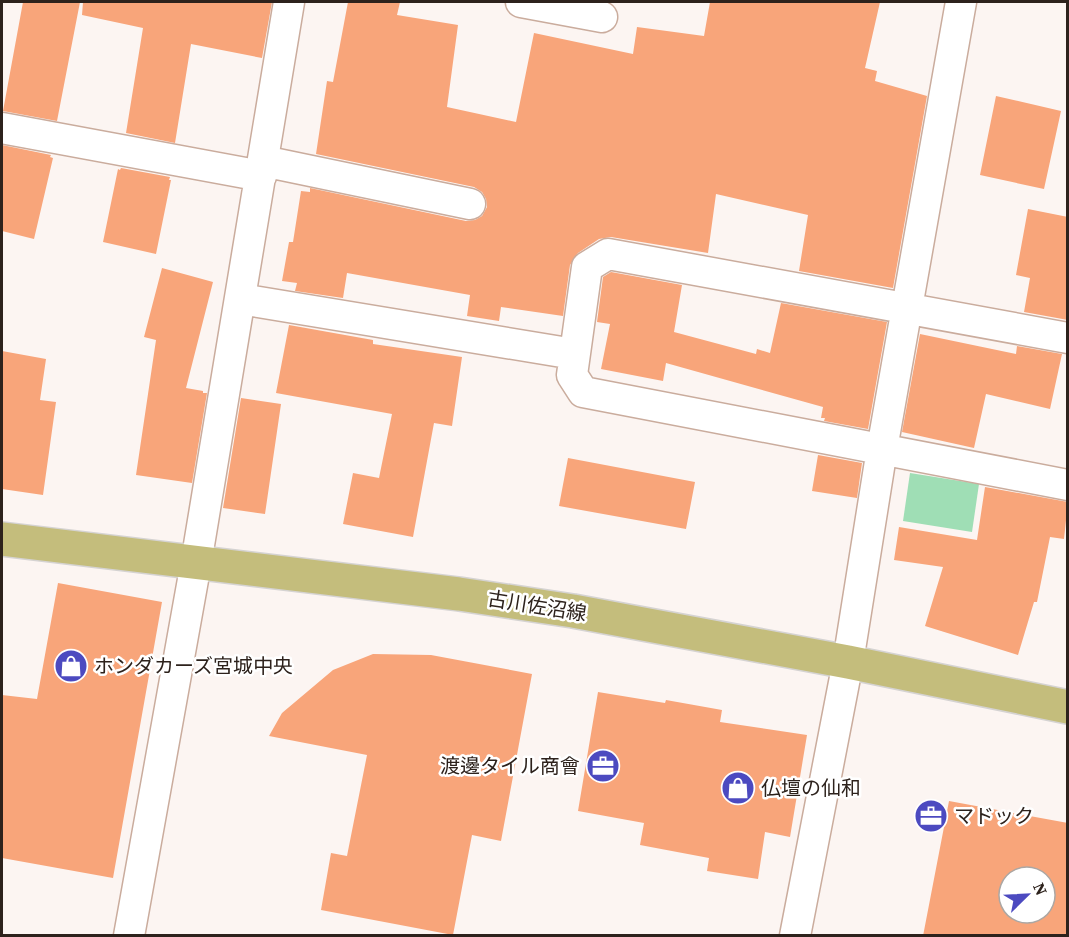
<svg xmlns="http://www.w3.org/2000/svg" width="1069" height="937" viewBox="0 0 1069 937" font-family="'Source Serif 4','Noto Sans JP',serif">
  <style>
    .green { fill: #9fdeb5 }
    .building { fill: #f8a57a; fill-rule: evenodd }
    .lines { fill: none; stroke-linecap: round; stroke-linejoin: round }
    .street-casing { stroke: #caac9d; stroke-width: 33 }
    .primary-casing { stroke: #d5d3d2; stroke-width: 36 }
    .street { stroke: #fff; stroke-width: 30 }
    .primary { stroke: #c4bd7c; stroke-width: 33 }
    .labels { text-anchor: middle; stroke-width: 5; stroke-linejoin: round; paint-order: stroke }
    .street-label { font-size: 20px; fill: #2d221c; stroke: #fff }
    .poi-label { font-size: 20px; fill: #2d221c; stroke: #fff; text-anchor: start }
  </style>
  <rect width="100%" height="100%" fill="#fcf5f2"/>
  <path class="green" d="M910 473 979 484 972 532 903 521Z"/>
  <path class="building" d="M23 2H80L57 121 3 111Z
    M83 2H272L262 58 191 44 175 143 126 133 143 28 82 15Z
    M348 2H400L397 15 458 25 447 107 516 122 534 33 633 54 637 27 704 36 710 2H880L865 68 877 71 875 81 927 96 893 288 799 271 808 215 716 194 708 253 611 237 599 239 578 253 570 265 563 316 501 307 499 321 467 316 470 295 347 273 343 298 295 291 297 283 282 281 289 242H293L301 191 310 192V188L466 221 475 220 482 216 487 207 486 199 482 192 474 187 316 154 327 81 333 82Z
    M996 96 1061 111 1044 189 980 175Z
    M2 145 51 155 50 157 53 158 34 239 2 231Z
    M121 168 170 177 169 180H171L156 254 103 242 118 169 120 170Z
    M1028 209 1068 217V320L1024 312 1030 278 1016 275Z
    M162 268 213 282 186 388 203 391V393H207L192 483 136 475 156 340 144 337Z
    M611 272 682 285 674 332 756 354 757 349 770 353 781 303 887 322 868 429 824 421 825 418H821L823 407 666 363 663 381 601 369 610 324 597 322 603 277Z
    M289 325 373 340V344L462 357 452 426 434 423 413 537 343 524 353 473 379 478 392 414 276 393Z
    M920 334 1016 354 1017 346 1062 354 1050 409 986 394 974 448 902 432Z
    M2 351 46 359 40 400 56 402 43 495 2 489Z
    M241 398 281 404 265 514 223 508Z
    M818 455 862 463 857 498 812 491Z
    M568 458 695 482 686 529 559 506Z
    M985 487 1068 502 1064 539 1050 537 1037 602H1034L1018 655 925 626 943 567 894 560 899 527 977 540Z
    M58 583 162 602 113 878 2 858V695L37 699Z
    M373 654 431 655 532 674 501 841 472 835 453 935 321 910 331 853 347 856 367 755 269 736 282 713 333 670Z
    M598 692 665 703 666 700 722 710 720 722 807 735 790 837 765 832 758 879 707 871 709 858 640 845 644 823 578 811Z
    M949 801 1068 823V936H923ZM1009 877H1045V913H1009Z"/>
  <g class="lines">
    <g class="street-casing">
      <path id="street" d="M521 2 602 17
        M2 128 261 176
        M263 161 470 204
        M240 299 574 354
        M1068 338 608 254 587 267 572 375 583 392 1068 485
        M129 936 196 563 289 2
        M795 936 848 662 882 449 961 2"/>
    </g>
    <g class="primary-casing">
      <path id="primary" d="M2 539 459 594 573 611 848 662 1068 707"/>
    </g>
    <use href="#street" class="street"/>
    <use href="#primary" class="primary"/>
  </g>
  <defs>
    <g id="shop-disc" transform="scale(1.725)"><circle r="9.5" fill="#4c4ac0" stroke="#fff"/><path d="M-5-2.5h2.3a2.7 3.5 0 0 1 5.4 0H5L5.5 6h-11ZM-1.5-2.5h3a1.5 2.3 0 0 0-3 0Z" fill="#fff"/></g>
    <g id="office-disc" transform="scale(1.725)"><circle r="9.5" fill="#4c4ac0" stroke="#fff"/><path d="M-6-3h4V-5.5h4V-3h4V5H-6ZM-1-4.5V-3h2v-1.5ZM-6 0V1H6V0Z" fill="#fff"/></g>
  </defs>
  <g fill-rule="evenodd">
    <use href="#shop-disc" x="71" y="666"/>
    <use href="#office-disc" x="603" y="766"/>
    <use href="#shop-disc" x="738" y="788"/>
    <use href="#office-disc" x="931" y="816"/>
  </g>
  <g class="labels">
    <g class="street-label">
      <text transform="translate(537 606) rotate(9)" y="7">古川佐沼線</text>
    </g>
    <g class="poi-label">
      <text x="94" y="673">ホンダカーズ宮城中央</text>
      <text x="580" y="773" text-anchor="end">渡邊タイル商會</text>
      <text x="761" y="795">仏壇の仙和</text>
      <text x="954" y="823">マドック</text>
    </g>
  </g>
  <rect width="1069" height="937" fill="none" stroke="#2d221c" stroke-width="6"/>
  <g transform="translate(1027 895) rotate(66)"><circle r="28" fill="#ffffff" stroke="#aba7a4" stroke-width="1.5"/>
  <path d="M0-4.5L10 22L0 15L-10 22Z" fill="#4c4ac0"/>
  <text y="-9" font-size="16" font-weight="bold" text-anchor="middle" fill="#2d221c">N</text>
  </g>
</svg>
